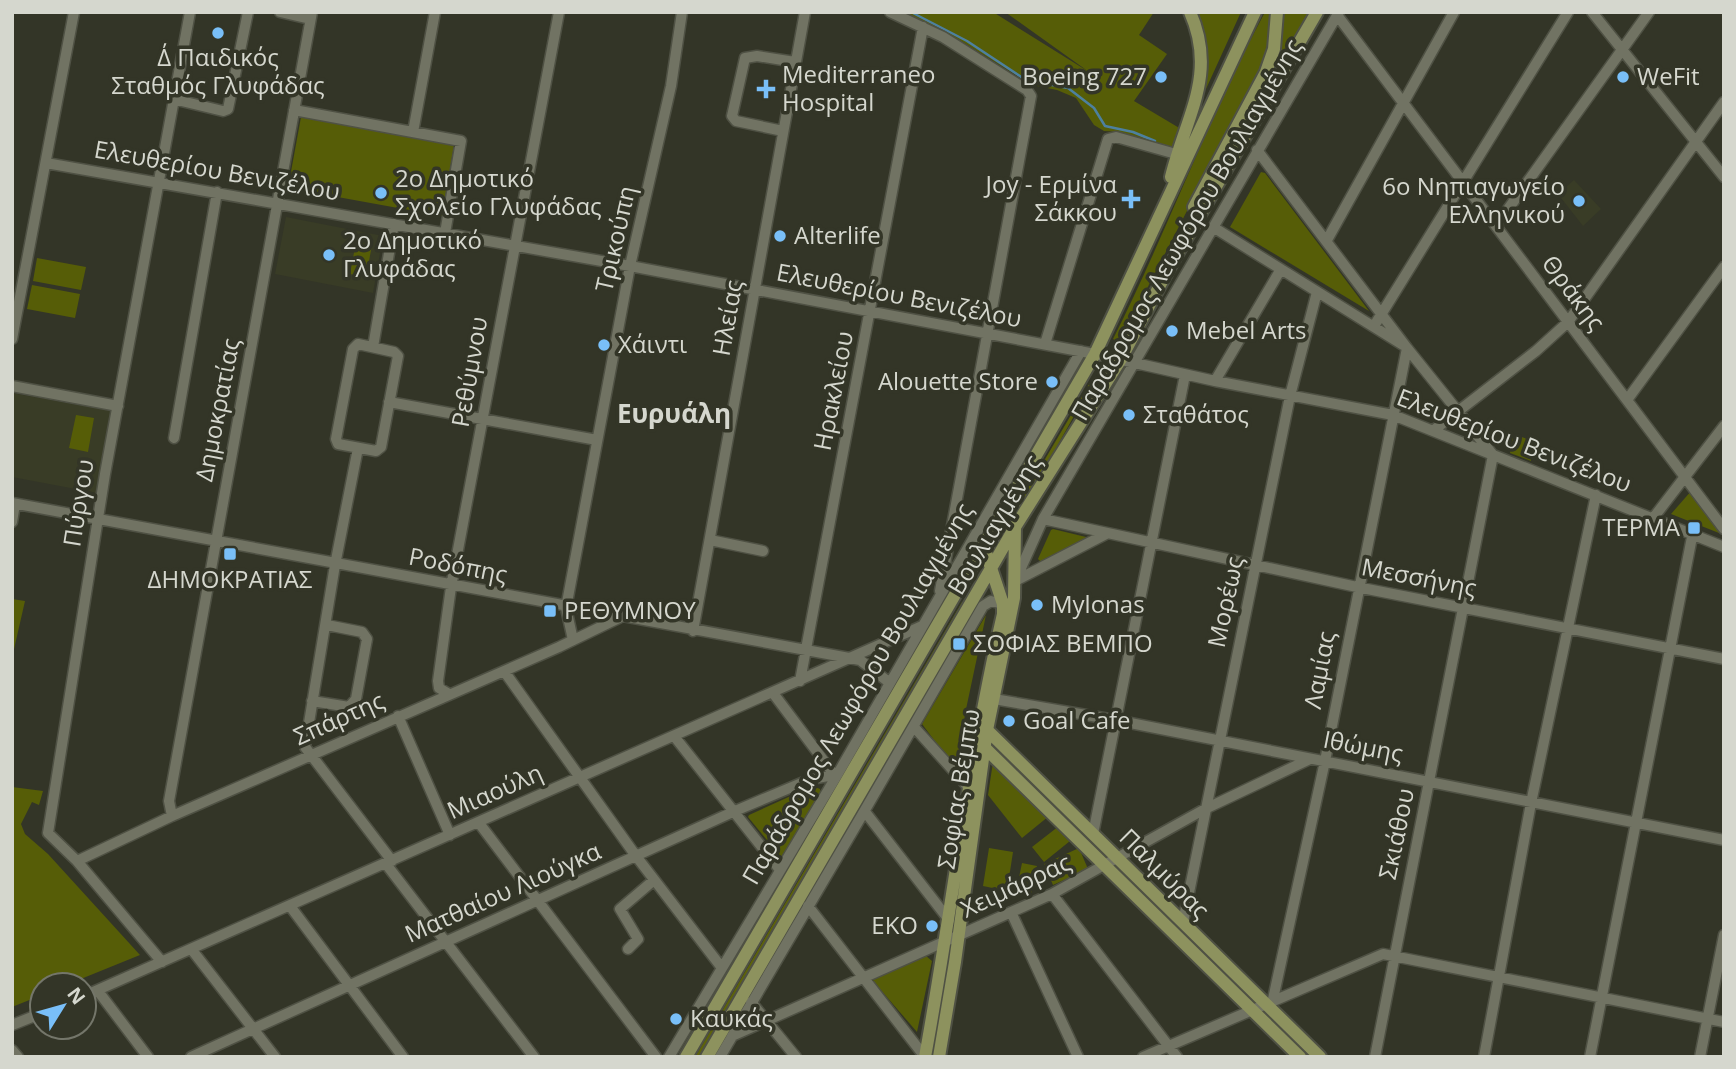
<svg xmlns="http://www.w3.org/2000/svg" width="1736" height="1069" viewBox="0 0 1736 1069" font-family="'Open Sans',sans-serif">
  <style>
    .built { fill: #393c26 }
    .green { fill: #565d07 }
    .forest { fill: #5d630b }
    .lines { fill: none; stroke-linecap: round; stroke-linejoin: round }
    .stream { stroke: #4d809f; stroke-width: 2.5 }
    .minor-casing { stroke: #4f5144; stroke-width: 13 }
    .major-casing { stroke: #4f5144; stroke-width: 16 }
    .minor { stroke: #717363; stroke-width: 10 }
    .major { stroke: #8d925e; stroke-width: 12 }
    .poi-dot { fill: #79bff8; stroke: #333527; stroke-width: 2.5 }
    .labels { text-anchor: middle; stroke-width: 7; stroke-linejoin: round; paint-order: stroke }
    .poi-label { font-size: 24px; fill: #d5d7ce; stroke: #333527; text-anchor: start }
    .street-label { font-size: 24px; fill: #d5d7ce; stroke: #333527 }
    .neighbourhood-label { font-size: 26px; font-weight: bold; fill: #d5d7ce; stroke: #333527 }
  </style>
  <rect width="100%" height="100%" fill="#333527"/>
  <path class="built" d="M1574 180 1601 209 1583 226 1558 194Z
    M286 217 383 236 373 293 275 274Z
    M12 393 112 411 97 493 12 477Z"/>
  <path class="green" d="M903 12H993L1089 72 1005 12H1154L1139 35 1167 54 1134 101 1181 129 1173 147 1120 132 1104 131 1094 125 1076 98 1057 90 1032 85 963 42Z
    M1196 12H1241L1206 89 1207 44Z
    M1265 12H1272L1270 37 1260 69 1119 343 1113 339C1167 232 1208 118 1265 12Z
    M1280 12H1309L1243 126Z
    M301 117 454 145 442 216 288 188Z
    M1261 172 1265 173 1369 311 1230 227Z
    M356 242 372 245 366 277 350 274Z
    M37 258 86 267 81 290 33 281Z
    M32 285 80 294 75 318 27 309Z
    M76 415 94 418 88 452 69 448Z
    M1513 434 1530 440 1531 461 1510 453Z
    M1692 490 1724 533V535L1671 514Z
    M1051 530 1053 529 1090 538 1042 563 1038 559Z
    M12 599 25 601 12 658Z
    M986 615 965 714 958 772 922 724Z
    M993 762 1049 816 1022 838 988 795Z
    M813 786 820 789 821 795 781 857 748 817 749 815Z
    M12 787 43 791 39 805 32 802 21 824 25 834 48 854 140 955 66 985H42V995L12 1007Z
    M1059 826 1070 841 1044 862 1032 847Z
    M989 848 1013 852 1007 891 983 886Z
    M1079 848 1088 869 1053 885 1044 864Z
    M1022 863 1037 866 1031 895 1016 892Z
    M925 955 932 961 917 1032 873 981 875 977Z"/>
  <path class="forest" d="M1091 381 1093 382 1013 525 1021 500Z
    M962 602 966 605 700 1057H695Z"/>
  <g class="lines">
    <path class="stream" d="M911 12 967 41 1026 80 1068 88 1094 108 1105 126 1133 132 1155 141"/>
    <g class="minor-casing">
      <path id="minor" d="M280 12 310 19
        M890 12 943 37 1027 90 1031 96 940 591
        M1592 12 1724 177
        M1337 15 1724 529
        M173 99 223 111 228 109 248 12
        M294 110 461 141 445 233
        M783 131 736 121 732 116 745 58 757 56 795 62
        M413 132 435 12
        M1257 150 1407 348 1493 455
        M46 163 630 266 1095 354 1215 381 1393 415 1724 547
        M1496 226 1649 12
        M1213 227 1403 345
        M1327 240 1454 12
        M1374 326 1568 12
        M12 339 74 12
        M358 344 394 352 398 356 381 447 376 451 338 444 336 439 353 349Z
        M1045 344 1108 139 1116 137 1176 154
        M373 347 394 224
        M1215 381 1281 269
        M12 386 118 406
        M1627 400 1724 267
        M389 402 597 440
        M1434 430 1536 351 1568 322 1724 102
        M174 438 217 192
        M358 448 335 565 305 747 392 861
        M12 503 860 660 890 683
        M1654 517 1724 426
        M1043 519 1357 587 1724 659
        M12 522 15 504
        M710 540 763 551
        M1017 577 1043 519 1339 12
        M1015 581 1106 534
        M693 631 805 12
        M573 640 566 608 630 266 671 86 682 12
        M504 671 636 856 722 968
        M800 681 923 27
        M773 693 836 777
        M449 694 439 688 438 681 451 587 559 12
        M994 699 1115 720 1724 840
        M312 701 349 707 356 699 367 639 362 632 327 625
        M398 716 450 835
        M914 727 969 788
        M674 736 780 870
        M866 813 949 920
        M172 816 169 801 312 12
        M479 823 656 1057
        M1093 834 1185 375
        M77 861 172 816 559 647 619 618
        M386 864 534 1057
        M1052 894 1177 1057
        M290 906 403 1057
        M808 906 925 1057
        M1011 912 1078 1057
        M1183 922 1290 396 1317 292
        M628 949 638 939 620 909 654 880
        M192 950 275 1057
        M162 962 77 861 48 833 105 474 190 12
        M98 991 148 1057
        M84 996 922 626
        M1273 999 1325 761 1407 348
        M751 1002 796 1057
        M12 1025 42 1013
        M732 1036 1052 894 1205 809 1310 759
        M12 1050 18 1057
        M191 1057 735 811 811 779 834 775
        M669 1057 836 777 1081 351
        M720 1057C809 907 896 757 983 606L991 601 1003 604
        M1143 1057 1383 954 1724 1022
        M1375 1057 1493 455
        M1484 1057 1531 803 1596 495
        M1590 1057 1693 532
        M1700 1057 1724 935"/>
    </g>
    <g class="major-casing">
      <path id="major" d="M1171 177C1185 118 1218 75 1190 12
        M1194 207 1266 72 1274 49 1277 12
        M983 726 1320 1057
        M981 744 1300 1057
        M686 1057 1095 354 1255 12
        M707 1057 1015 527 1121 359 1170 266 1317 12
        M925 1057C952 909 969 760 1003 614V604L984 547
        M939 1057 955 962 987 730 1014 598 1015 528"/>
    </g>
    <use href="#minor" class="minor"/>
    <use href="#major" class="major"/>
  </g>
  <g class="poi-dot">
    <circle cx="218" cy="33" r="7"/>
    <circle cx="1161" cy="77" r="7"/>
    <circle cx="1623" cy="77" r="7"/>
    <path d="M762.5 78.5h7v7h7v7h-7v7h-7v-7h-7v-7h7z"/>
    <circle cx="381" cy="193" r="7"/>
    <path d="M1127.5 188.5h7v7h7v7h-7v7h-7v-7h-7v-7h7z"/>
    <circle cx="1579" cy="201" r="7"/>
    <circle cx="780" cy="236" r="7"/>
    <circle cx="329" cy="255" r="7"/>
    <circle cx="1172" cy="331" r="7"/>
    <circle cx="604" cy="345" r="7"/>
    <circle cx="1052" cy="382" r="7"/>
    <circle cx="1129" cy="415" r="7"/>
    <rect x="1687" y="521" width="14" height="14" rx="3.5"/>
    <rect x="223" y="547" width="14" height="14" rx="3.5"/>
    <circle cx="1037" cy="605" r="7"/>
    <rect x="543" y="604" width="14" height="14" rx="3.5"/>
    <rect x="952" y="637" width="14" height="14" rx="3.5"/>
    <circle cx="1009" cy="721" r="7"/>
    <circle cx="932" cy="926" r="7"/>
    <circle cx="676" cy="1019" r="7"/>
  </g>
  <g class="labels">
    <g class="poi-label">
      <text x="218" y="66" text-anchor="middle">Δ΄ Παιδικός<tspan x="218" dy="28">Σταθμός Γλυφάδας</tspan></text>
      <text x="782" y="83">Mediterraneo<tspan x="782" dy="28">Hospital</tspan></text>
      <text x="1147" y="85" text-anchor="end">Boeing 727</text>
      <text x="1637" y="85">WeFit</text>
      <text x="395" y="187">2ο Δημοτικό<tspan x="395" dy="28">Σχολείο Γλυφάδας</tspan></text>
      <text x="1117" y="193" text-anchor="end">Joy - Ερμίνα<tspan x="1117" dy="28">Σάκκου</tspan></text>
      <text x="1565" y="195" text-anchor="end">6ο Νηπιαγωγείο<tspan x="1565" dy="28">Ελληνικού</tspan></text>
      <text x="794" y="244">Alterlife</text>
      <text x="343" y="249">2ο Δημοτικό<tspan x="343" dy="28">Γλυφάδας</tspan></text>
      <text x="1186" y="339">Mebel Arts</text>
      <text x="618" y="353">Χάιντι</text>
      <text x="1038" y="390" text-anchor="end">Alouette Store</text>
      <text x="1143" y="423">Σταθάτος</text>
      <text x="1680" y="536" text-anchor="end">TΕΡΜΑ</text>
      <text x="230" y="588" text-anchor="middle">ΔΗΜΟΚΡΑΤΙΑΣ</text>
      <text x="1051" y="613">Mylonas</text>
      <text x="564" y="619">ΡΕΘΥΜΝΟΥ</text>
      <text x="973" y="652">ΣΟΦΙΑΣ ΒΕΜΠΟ</text>
      <text x="1023" y="729">Goal Cafe</text>
      <text x="918" y="934" text-anchor="end">EKO</text>
      <text x="690" y="1027">Καυκάς</text>
    </g>
    <g class="street-label">
      <text transform="translate(217 171) rotate(10)" y="8">Ελευθερίου Βενιζέλου</text>
      <text transform="translate(1187 230) rotate(-60)" y="8">Παράδρομος Λεωφόρου Βουλιαγμένης</text>
      <text transform="translate(616 239) rotate(-77)" y="8">Τρικούπη</text>
      <text transform="translate(1573 293) rotate(53)" y="8">Θράκης</text>
      <text transform="translate(899 296) rotate(11)" y="8">Ελευθερίου Βενιζέλου</text>
      <text transform="translate(728 318) rotate(-80)" y="8">Ηλείας</text>
      <text transform="translate(470 372) rotate(-80)" y="8">Ρεθύμνου</text>
      <text transform="translate(834 391) rotate(-79)" y="8">Ηρακλείου</text>
      <text transform="translate(218 410) rotate(-79)" y="8">Δημοκρατίας</text>
      <text transform="translate(1514 441) rotate(21)" y="8">Ελευθερίου Βενιζέλου</text>
      <text transform="translate(79 503) rotate(-81)" y="8">Πύργου</text>
      <text transform="translate(995 525) rotate(-59)" y="8">Βουλιαγμένης</text>
      <text transform="translate(458 566) rotate(11)" y="8">Ροδόπης</text>
      <text transform="translate(1419 578) rotate(11)" y="8">Μεσσήνης</text>
      <text transform="translate(1226 602) rotate(-78)" y="8">Μορέως</text>
      <text transform="translate(1320 670) rotate(-79)" y="8">Λαμίας</text>
      <text transform="translate(858 694) rotate(-60)" y="8">Παράδρομος Λεωφόρου Βουλιαγμένης</text>
      <text transform="translate(339 719) rotate(-24)" y="8">Σπάρτης</text>
      <text transform="translate(1363 747) rotate(11)" y="8">Ιθώμης</text>
      <text transform="translate(959 789) rotate(-81)" y="8">Σοφίας Βέμπω</text>
      <text transform="translate(495 792) rotate(-24)" y="8">Μιαούλη</text>
      <text transform="translate(1397 834) rotate(-78)" y="8">Σκιάθου</text>
      <text transform="translate(1164 874) rotate(45)" y="8">Παλμύρας</text>
      <text transform="translate(1016 886) rotate(-25)" y="8">Χειμάρρας</text>
      <text transform="translate(503 893) rotate(-24)" y="8">Ματθαίου Λιούγκα</text>
    </g>
    <g class="neighbourhood-label">
      <text x="674" y="423">Ευρυάλη</text>
    </g>
  </g>
  <rect width="1736" height="1069" fill="none" stroke="#d5d7ce" stroke-width="28"/>
  <g transform="translate(63 1006) rotate(53)"><circle r="33" fill="#333527" stroke="#74766a" stroke-width="2"/>
  <path d="M0-5L12 26L0 18L-12 26Z" fill="#79bff8"/>
  <text y="-10" font-size="19" font-weight="bold" text-anchor="middle" fill="#d5d7ce">N</text>
  </g>
</svg>
